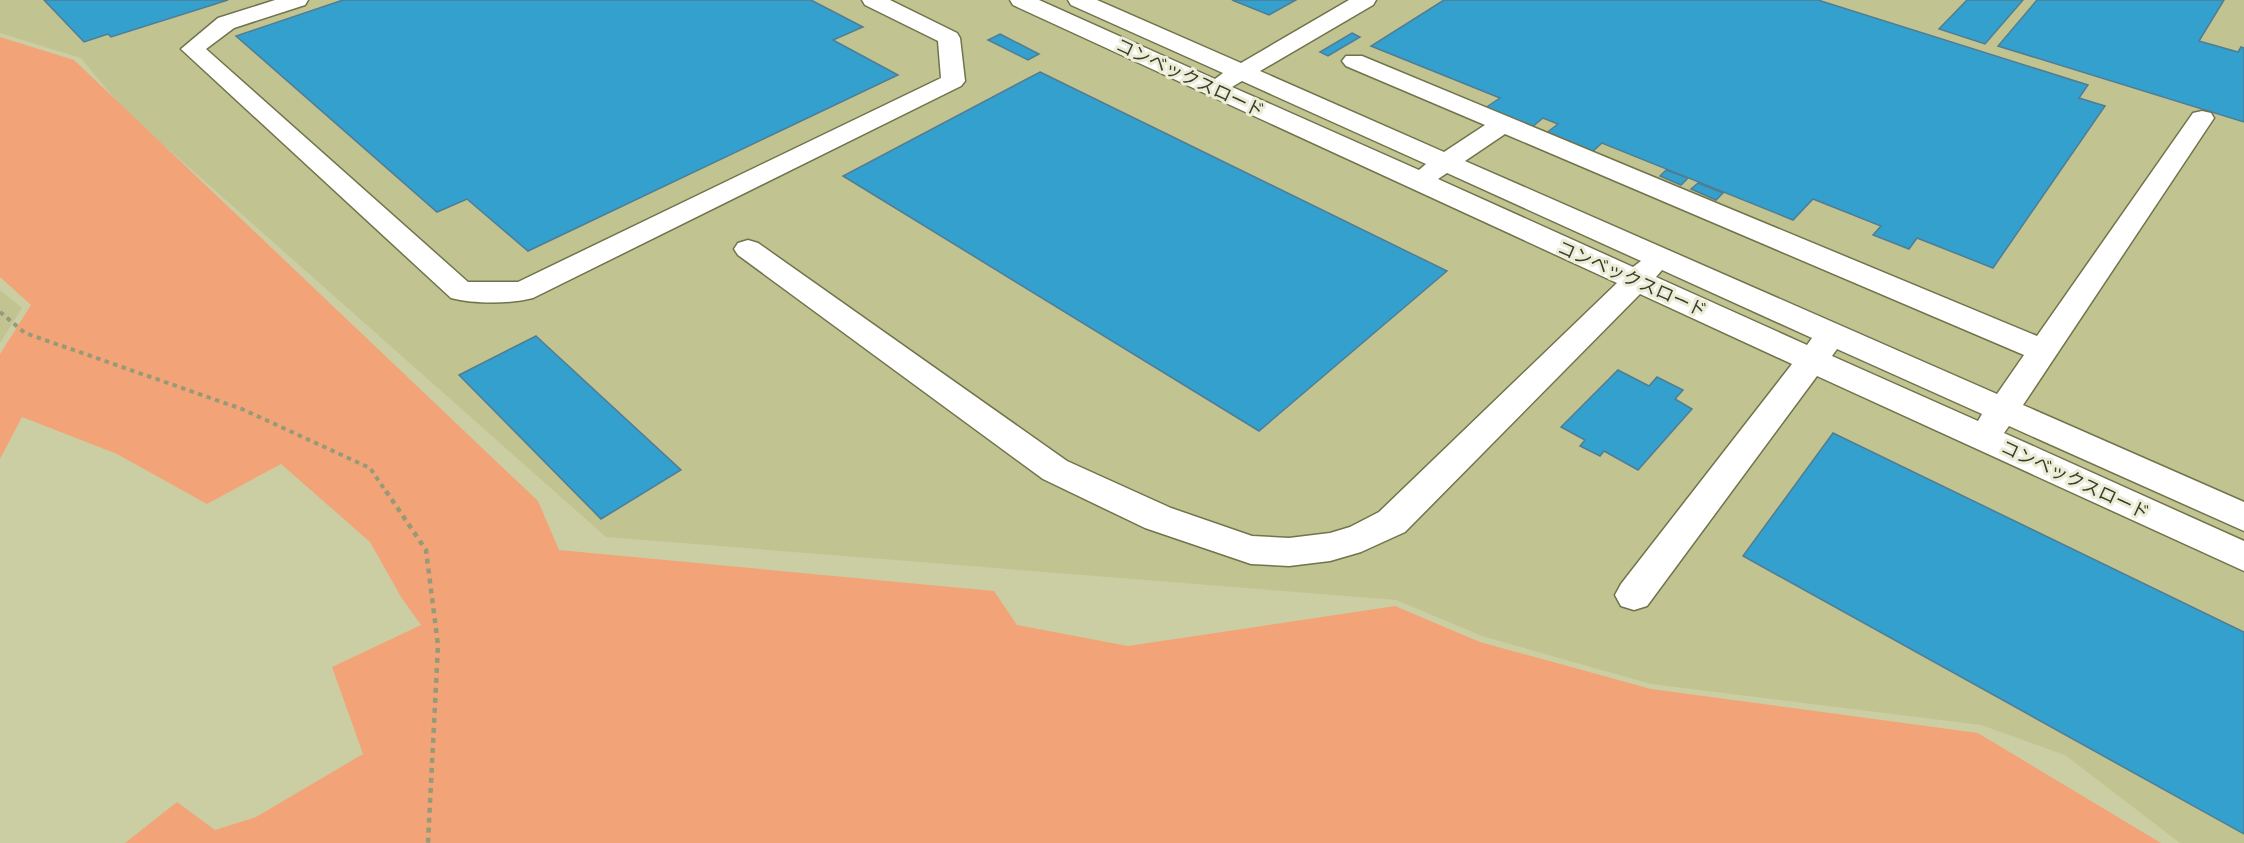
<svg xmlns="http://www.w3.org/2000/svg" width="2244" height="843" viewBox="0 0 2244 843" font-family="Quicksand,'Noto Sans JP',sans-serif">
  <style>
    .built { fill: #c1c391 }
    .green { fill: #f2a478 }
    .building { fill: #33a0ce; stroke: #517d93; stroke-width: 1.5 }
    .lines { fill: none; stroke-linecap: round; stroke-linejoin: round }
    .minor-casing { stroke: #71734b; stroke-width: 3 }
    .path-far1 { stroke: #979a77; stroke-width: 4; stroke-dasharray: 4.5 4.5; stroke-linecap: butt }
    .path { stroke: #979a77; stroke-width: 4.5; stroke-dasharray: 5 5; stroke-linecap: butt }
    .minor { fill: #fff; fill-rule: evenodd }
    .labels { text-anchor: middle; stroke-width: 6; stroke-linejoin: round; paint-order: stroke }
    .street-label { font-size: 18px; fill: #3b3c2a; stroke: #ebedd6 }
  </style>
  <rect width="100%" height="100%" fill="#cbcea2"/>
  <path class="built" d="M0 0H2244V843H2180L2065 755 1981 725 1651 684 1482 636 1396 600 606 537 123 109 81 58 0 33Z
    M0 290 22 308 0 343Z"/>
  <path class="green" d="M0 37 74 60 538 501 559 550 994 591 1017 625 1128 646 1395 606 1480 642 1651 689 1978 733 2161 843H125L177 802 215 830 256 817 363 754 332 667 421 625 401 597 370 542 281 464 207 504 117 454 22 417 0 459V354L31 305 0 277Z"/>
  <path class="building" d="M44 0H228L111 37 108 34 84 42Z
    M343 0H811L863 27 833 40 898 75 528 251 467 199 437 212 236 36Z
    M1232 0H1296L1269 15Z
    M1444 0H1818L2088 85 2079 98 2105 106 1993 268 1917 238 1909 249 1873 235 1881 226 1813 199 1793 220 1602 143 1591 153 1545 134 1558 124 1543 118 1531 128 1485 108 1500 98 1371 46Z
    M1967 0H2023L1985 44 1939 29Z
    M2037 0H2224L2199 41 2238 52 2241 47 2244 48V122L1998 46Z
    M1352 33 1360 37 1328 56 1320 52Z
    M1000 34 1039 54 1028 60 988 40Z
    M1040 72 1447 271 1259 431 843 176Z
    M1666 170 1688 178 1681 185 1660 176Z
    M1698 183 1723 193 1716 200 1691 189Z
    M536 336 681 470 601 519 459 375Z
    M1618 370 1649 386 1657 377 1683 390 1675 399 1692 409 1638 470 1604 451 1600 456 1580 446 1585 440 1561 427Z
    M1833 433 2244 632V834L1743 556Z"/>
  <g class="lines">
    <g class="minor-casing">
      <path id="minor" d="M275 0H308L305 5 234 28 206 49 468 282H518L941 78 938 41 865 5 862 0H890L957 33 960 38 965 81 961 86 533 298C510 304 474 304 451 298L181 49 218 18Z
        M1010 0H1039L1215 79 1223 73 1071 5 1068 0H1097L1241 63 1349 0H1376L1373 5 1260 71 1444 152 1485 125 1346 66 1342 61 1346 56H1362L2037 336 2193 113 2202 111 2211 113 2214 118 2023 405 2244 502V531L2009 426 2004 433 2244 541V571L1817 376 1647 606 1634 610 1621 606 1615 595 1621 584 1792 364 1640 294 1405 532 1361 552 1330 561 1289 566 1251 564 1145 528 1043 479 738 255 734 249 738 243 748 240 758 243 1067 461 1171 508 1252 536 1289 538 1330 533 1350 527 1379 512 1617 283 1013 5ZM1242 81 1426 164 1419 170 1232 87ZM1505 134 2024 355 1997 394 1465 161ZM1447 173 1641 261 1633 267 1438 179ZM1662 270 1812 338 1807 345 1656 277ZM1837 349 1982 414 1978 421 1832 356Z"/>
    </g>
    <path class="path-far1" d="M0 312 25 333 242 409 370 468 387 493"/>
    <path class="path" d="M386 491 426 550 438 645 428 843"/>
    <use href="#minor" class="minor"/>
  </g>
  <g class="labels">
    <g class="street-label">
      <text transform="translate(1190 78) rotate(25)" y="6">コンベックスロード</text>
      <text transform="translate(1632 279) rotate(24)" y="6">コンベックスロード</text>
      <text transform="translate(2075 480) rotate(25)" y="6">コンベックスロード</text>
    </g>
  </g>
</svg>
